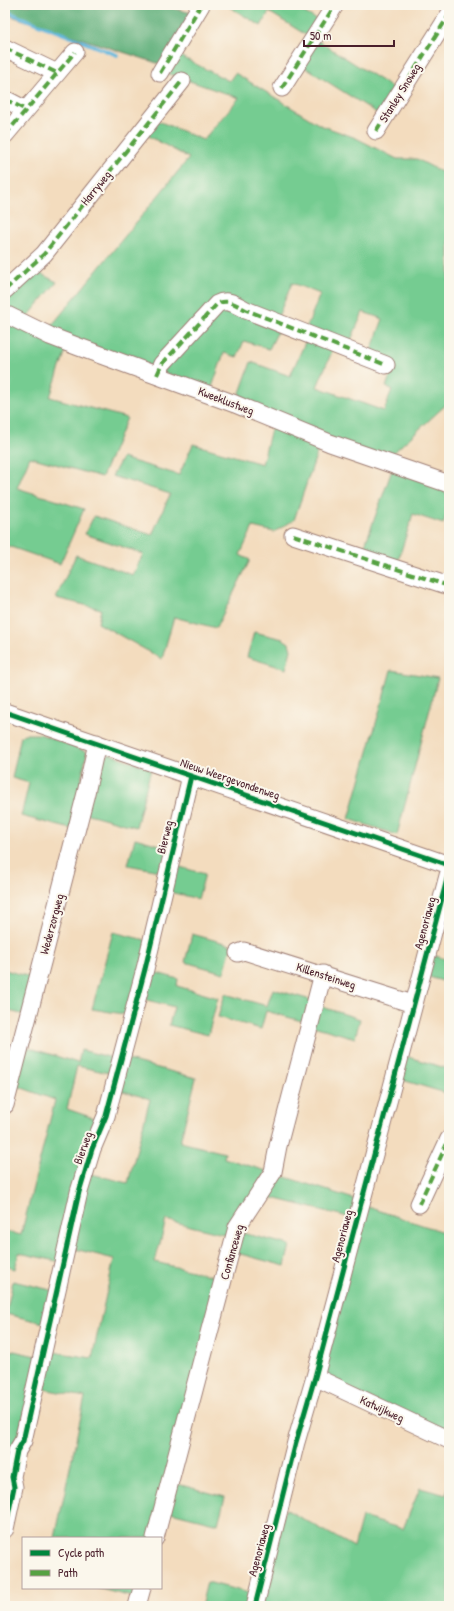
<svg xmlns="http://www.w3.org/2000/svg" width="454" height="1611" viewBox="0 0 454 1611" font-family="'Patrick Hand',sans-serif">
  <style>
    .green { fill: #75cc91; stroke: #60765e }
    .forest { fill: #60b07b; stroke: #556853 }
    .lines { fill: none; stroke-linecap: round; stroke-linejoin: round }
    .stream { stroke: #60b7dd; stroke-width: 3.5 }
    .minor-casing { stroke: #9e7e74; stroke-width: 19 }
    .minor { stroke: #fff; stroke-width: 17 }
    .quiet { stroke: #56a243; stroke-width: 4; stroke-dasharray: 8 4; stroke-linecap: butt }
    .cycleway-casing { stroke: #fbf7ec; stroke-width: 8 }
    .cycleway { stroke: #00873e; stroke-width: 5 }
    .labels { text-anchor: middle; stroke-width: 4; stroke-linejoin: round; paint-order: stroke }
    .street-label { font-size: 12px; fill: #4a1f2b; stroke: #fbf7ec }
  </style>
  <rect width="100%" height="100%" fill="#fbf7ec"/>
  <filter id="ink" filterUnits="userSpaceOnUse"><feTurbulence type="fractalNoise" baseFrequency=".025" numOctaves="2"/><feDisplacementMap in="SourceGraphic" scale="8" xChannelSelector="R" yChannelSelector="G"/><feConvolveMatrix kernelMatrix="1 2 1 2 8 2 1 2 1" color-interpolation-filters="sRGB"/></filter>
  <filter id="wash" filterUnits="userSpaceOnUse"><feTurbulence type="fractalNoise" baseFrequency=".012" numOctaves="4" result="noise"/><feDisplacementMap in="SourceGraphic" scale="16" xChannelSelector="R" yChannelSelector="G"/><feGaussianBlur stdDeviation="0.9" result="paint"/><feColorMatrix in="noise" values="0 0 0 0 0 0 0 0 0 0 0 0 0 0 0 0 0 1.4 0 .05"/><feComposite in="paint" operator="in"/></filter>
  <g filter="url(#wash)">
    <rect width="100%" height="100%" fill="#f3dcbe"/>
    <path class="green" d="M226 5H291L321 22 311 38 269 12 261 26Z
      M317 40 396 90 380 115 301 65Z
      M180 56 229 81 235 73 320 125 356 138 397 159H417L449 176V402L392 454 389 461 237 401 251 362 290 376 307 338 333 349 317 387 384 411 392 389 386 387 394 365 369 356 383 319 363 312 348 347 306 329 320 294 292 283 277 319 232 299 155 368 48 330 189 158 145 134 156 120 203 140 239 98 169 74Z
      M33 270 57 282 25 320 5 309V295Z
      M222 304 280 327 269 349 244 341 237 357 224 353 211 390 161 372Z
      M5 318 67 347 50 397 127 418 102 477 30 457 17 488 84 509 60 564 5 545Z
      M272 425 320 444 294 520 274 532 253 527 240 555 250 560 216 628 174 617 162 659 98 623 101 609 56 598 76 555 133 575 143 554 85 534 94 516 152 535 170 494 112 476 122 458 179 475 193 444 262 464Z
      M392 470 449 489V508L443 524 413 514 397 564 362 553Z
      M254 632 283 639 289 643 291 650 286 669 247 657Z
      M391 670 438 678 397 835 349 819Z
      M24 734H40L87 752 71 829 21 816 29 783 12 778 21 736Z
      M110 754 151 769 136 827 85 813 100 759Z
      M135 838 170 848 164 872 128 865Z
      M173 865 205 874 198 899 166 891Z
      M113 932 149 941 129 1015 92 1009Z
      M192 934 232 945 224 973 185 962Z
      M432 955 449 960V983L426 976Z
      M5 970 34 978 25 1015 5 1010Z
      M147 970 178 979 177 986 218 998 208 1035 169 1025 174 1007 139 998Z
      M273 989 311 1000 305 1022 266 1011 261 1029 218 1017 225 994 267 1006Z
      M319 1006 360 1019 355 1038 313 1026Z
      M24 1046 78 1063 81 1050 117 1059 113 1074 77 1066 67 1109 102 1121 61 1262 19 1253 15 1269 5 1266V1231L21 1235 55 1100 14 1085Z
      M405 1056 449 1069V1094L399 1079Z
      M124 1059 196 1078 180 1142 225 1153 224 1158 267 1171 231 1236 166 1220 155 1262 221 1278 152 1538H55L85 1397 38 1388 47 1351 92 1358 114 1259 71 1248 87 1173 128 1183 150 1099 116 1089Z
      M276 1174 357 1200 352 1218 261 1195Z
      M365 1206 449 1234V1436L323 1377Z
      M238 1232 290 1245 285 1266 233 1252Z
      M13 1281 55 1291 48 1324 6 1314Z
      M5 1349 40 1357 15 1449 5 1447Z
      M174 1483 225 1497 218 1524 167 1511Z
      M449 1484V1606H260L285 1509 354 1547 362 1517 403 1529 420 1488 446 1495Z
      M207 1582 253 1594 250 1606H201Z
      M97 1588H138L136 1598Z"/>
    <path class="forest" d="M5 5H159L192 13 163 65 5 14Z"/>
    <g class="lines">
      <path class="stream" d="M5 11 117 55"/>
    </g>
  </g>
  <g filter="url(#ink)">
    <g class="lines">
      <g class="minor-casing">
        <path id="minor" d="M5 48 57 73
          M160 73 201 5
          M282 88 335 5
          M5 99 26 110
          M376 131 449 15
          M5 135 75 52
          M5 290 44 254 182 81
          M5 314 50 336 79 347 235 404 330 443 449 484
          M157 375 162 364 217 304C228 298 236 305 246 310L386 365
          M293 535 449 586
          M5 712 449 865
          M238 953 244 951 413 1004
          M5 1105 86 793 97 743
          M419 1204 449 1139
          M315 1377 449 1440
          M5 1529 14 1487 12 1477 17 1451 23 1441 79 1192 92 1149 106 1116 145 969 191 776
          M155 1538 237 1227 273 1172 278 1146 323 974
          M137 1606 142 1588
          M255 1606 296 1442 315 1377 449 872"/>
      </g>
      <use href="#minor" class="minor"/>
      <path class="quiet" d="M5 48 57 73
        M160 73 201 5
        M282 88 335 5
        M5 99 26 110
        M376 131 449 15
        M5 135 75 52
        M5 290 44 254 182 81
        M157 375 162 364 217 304C228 298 236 305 246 310L386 365
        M293 535 449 586
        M419 1204 449 1139"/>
      <g class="cycleway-casing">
        <path id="cycleway" d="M5 712 449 865
          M5 1529 14 1487 12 1477 17 1451 23 1441 79 1192 92 1149 106 1116 145 969 191 776
          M255 1606 296 1442 315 1377 449 872"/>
      </g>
      <use href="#cycleway" class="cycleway"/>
    </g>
  </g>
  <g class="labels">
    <g class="street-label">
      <text transform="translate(400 93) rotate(-58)" y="4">Stanley Snoweg</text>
      <text transform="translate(96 188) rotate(-51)" y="4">Harryweg</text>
      <text transform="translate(226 401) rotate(21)" y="4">Kweeklustweg</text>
      <text transform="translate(230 779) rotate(19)" y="4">Nieuw Weergevondenweg</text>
      <text transform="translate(165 837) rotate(-76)" y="4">Bierweg</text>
      <text transform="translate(425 923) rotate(-75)" y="4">Agenoriaweg</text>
      <text transform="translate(52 924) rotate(-75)" y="4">Wederzorgweg</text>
      <text transform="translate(326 976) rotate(18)" y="4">Killensteinweg</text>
      <text transform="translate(83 1148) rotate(-70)" y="4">Bierweg</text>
      <text transform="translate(342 1236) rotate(-75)" y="4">Agenoriaweg</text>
      <text transform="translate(232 1252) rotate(-74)" y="4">Confianceweg</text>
      <text transform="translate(382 1409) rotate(25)" y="4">Katwijkweg</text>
      <text transform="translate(259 1550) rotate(-75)" y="4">Agenoriaweg</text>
    </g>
  </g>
  <rect width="454" height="1611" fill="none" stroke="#fbf7ec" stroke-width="20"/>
  <rect x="22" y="1537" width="140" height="52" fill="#fbf7ec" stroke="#b4a19f"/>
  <rect x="30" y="1550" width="20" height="6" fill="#00873e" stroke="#b4a19f"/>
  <text x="58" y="1557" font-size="12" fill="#4a1f2b">Cycle path</text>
  <rect x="30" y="1570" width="20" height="6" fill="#56a243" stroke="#b4a19f"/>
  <text x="58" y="1577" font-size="12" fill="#4a1f2b">Path</text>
  <path d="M304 40v6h90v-6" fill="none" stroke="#4a1f2b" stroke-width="2"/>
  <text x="310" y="40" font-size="12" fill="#4a1f2b" stroke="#fbf7ec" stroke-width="3" paint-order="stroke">50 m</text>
</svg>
